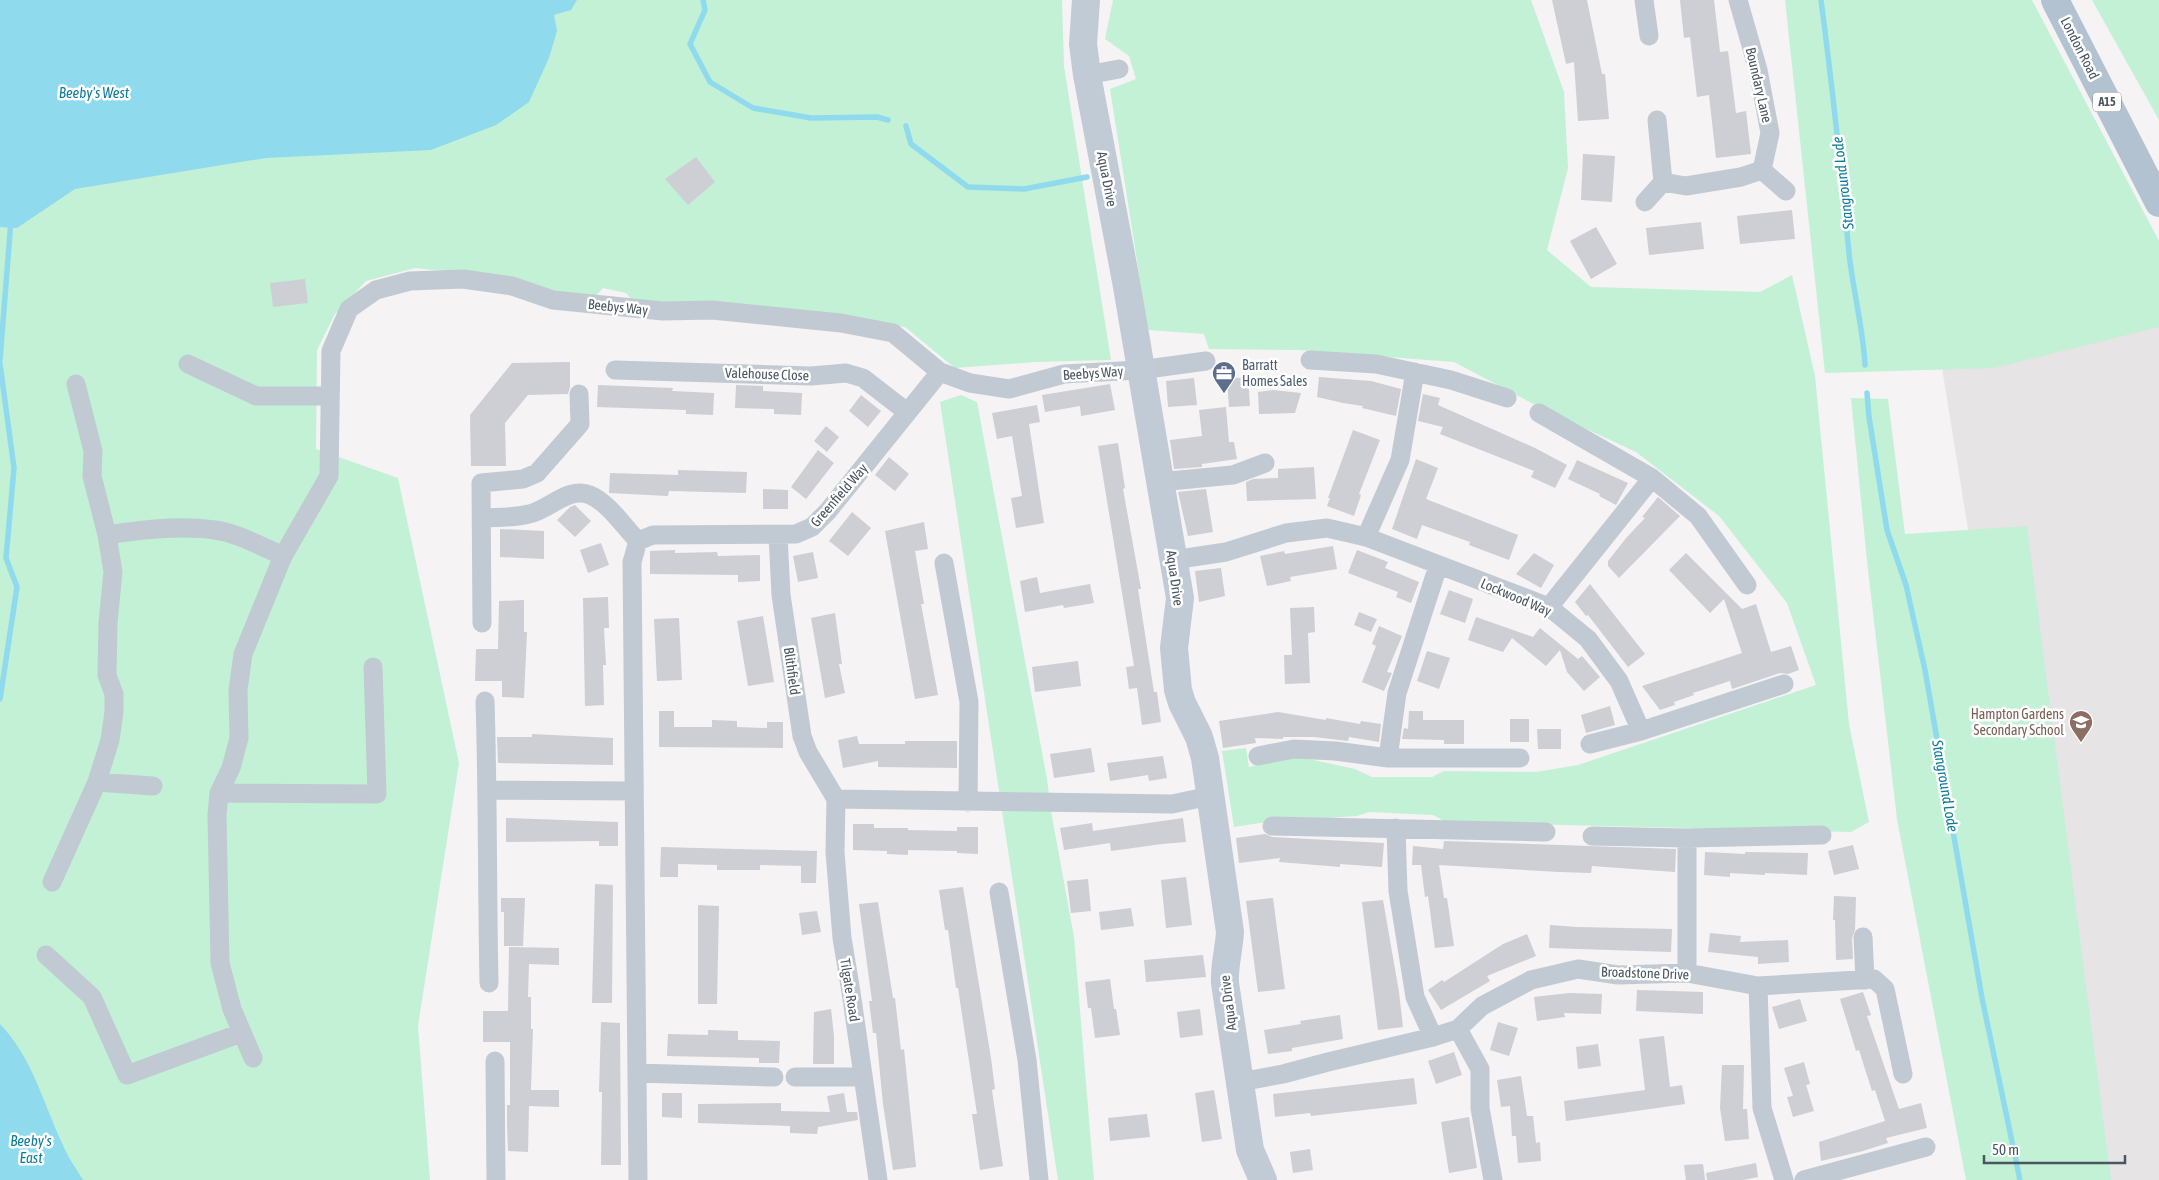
<svg xmlns="http://www.w3.org/2000/svg" width="2159" height="1180" viewBox="0 0 2159 1180" font-family="'Asap Condensed',sans-serif">
  <style>
    .education { fill: #e6e4e5 }
    .green { fill: #c3f1d5 }
    .water { fill: #90daee }
    .lines { fill: none; stroke-linecap: round; stroke-linejoin: round }
    .stream { stroke: #90daee; stroke-width: 5.5 }
    .building { fill: #cdcfd5 }
    .street { stroke: #c1cad2; stroke-width: 19 }
    .secondary { stroke: #c1cbd6; stroke-width: 28 }
    .primary { stroke: #b3c2d1; stroke-width: 28 }
    .labels { text-anchor: middle; stroke-width: 5; stroke-linejoin: round; paint-order: stroke }
    .shield { fill: #fff; stroke: #808990; stroke-width: 1 }
    .shield-label { font-size: 12px; font-weight: bold; fill: #4a5661 }
    .street-label { font-size: 14px; fill: #4a5661; stroke: #fff }
    .service-label { font-size: 14px; fill: #4e5e75; stroke: #fff; text-anchor: start }
    .education-label { font-size: 14px; fill: #785e54; stroke: #fff; text-anchor: end }
    .water-label { font-size: 15px; font-style: italic; fill: #0c7c9b; stroke: #fff }
  </style>
  <rect width="100%" height="100%" fill="#f5f3f3"/>
  <path class="education" d="M2159 281V1180H2073L1932 306Z"/>
  <path class="green" d="M0 0H1062L1064 66 1111 360 1035 362 955 368 905 327 708 303 634 302 626 293 603 288 595 297 545 292 508 278 415 268 366 281 335 314 317 350 316 449 398 478 459 763 418 1026 430 1180H0Z
    M1113 0H1531L1564 92 1568 168 1547 250 1591 287 1760 292 1792 275 1815 376 1849 724 1869 822 1851 832 1446 822 1433 815 1369 812 1357 816 1266 822 1234 827 1222 751 1246 748 1249 767 1295 756 1355 769 1372 777H1432L1444 771 1536 772 1578 765 1816 685 1787 603 1719 516 1636 452 1539 407 1454 362 1298 350 1209 349 1204 334 1148 330 1110 89 1136 79 1129 56 1105 39Z
    M1785 0H2032L2159 241V327L1994 368 1825 373Z
    M2092 0H2159V120Z
    M961 395 977 402 1047 779 1051 811 1074 937 1094 1180H1058L940 402Z
    M1851 398 1888 399 1905 534 2027 526 2111 1180H1966L1897 819 1867 561Z"/>
  <path class="water" d="M0 0H577L571 10 554 15 557 31 549 58 529 102 496 125 431 150 266 158 75 189 17 228 0 227Z
    M0 1024C32 1057 43 1102 62 1143 67 1156 76 1168 83 1180H0Z"/>
  <g class="lines">
    <path class="stream" d="M703 0 705 10 690 44 710 82 753 108 811 118 877 117 888 120
      M1821 0C1832 84 1841 168 1849 253 1853 291 1863 327 1865 365
      M906 126 911 144 968 187 1024 189 1087 177
      M0 360 11 220
      M0 364 14 468 6 558 17 587 0 699
      M1867 393 1869 417 1887 530 1906 585 1925 670 1982 998 2020 1180"/>
  </g>
  <path class="building" d="M1552 0H1587L1602 74H1605L1609 119 1578 121 1574 62 1566 64Z
    M1680 0H1714L1720 52 1728 51 1736 113 1746 111 1751 154 1716 158 1709 95 1697 97 1690 37 1684 38Z
    M1583 154 1615 156 1612 202 1581 200Z
    M696 157 715 182 688 205 665 179Z
    M1792 210 1795 239 1740 244 1737 216Z
    M1701 222 1704 249 1649 255 1646 228Z
    M1596 227 1617 264 1591 279 1570 241Z
    M305 279 308 303 273 307 270 283Z
    M570 362V387L568 394 528 395 505 423 506 466H471L470 415 512 363Z
    M1248 377 1250 406 1229 407 1227 379Z
    M1319 377 1371 381 1401 389 1396 416 1362 408 1363 406 1343 403 1317 397Z
    M1194 378 1197 405 1168 407 1166 381Z
    M1110 384 1115 410 1081 416 1080 406 1045 412 1042 395Z
    M598 385 673 388 672 391 714 393 713 415 686 414V410L597 407Z
    M736 385 763 386V391L802 393 801 415 774 414V409L735 408Z
    M1273 390 1301 393 1295 413 1259 414 1258 392Z
    M1423 394 1440 398 1438 405 1535 448 1567 465 1555 488 1531 477 1534 471 1440 434 1443 427 1418 421Z
    M861 395 881 411 868 427 849 411Z
    M1037 405 1040 422 1029 424 1044 523 1016 528 1011 498 1022 496 1012 436 997 439 992 413Z
    M1226 407 1229 442H1234L1237 459 1202 464V467L1174 469 1170 440 1202 436 1199 410Z
    M826 426 839 437 827 452 814 441Z
    M1353 430 1380 440 1359 494 1361 495 1354 516 1327 506 1330 498H1328Z
    M1118 443 1125 488 1123 489 1141 589H1138L1154 692H1157L1161 722 1142 725 1137 688 1129 689 1126 667 1134 666 1098 446Z
    M818 450 834 463 806 499 791 487Z
    M889 457 909 474 895 491 875 475Z
    M1416 459 1438 468 1426 499 1518 535 1509 560 1469 545 1470 542 1422 525 1417 539 1392 529Z
    M1577 460 1628 483 1616 505 1599 496 1600 494 1568 479Z
    M1314 467 1316 499 1247 501 1246 482 1253 479 1278 478V469Z
    M678 470 747 472 746 493 669 491 668 496 609 493 610 473 678 475Z
    M763 489 788 490V509H763Z
    M1206 489 1213 532 1188 536 1178 492Z
    M1658 497 1680 516 1619 578 1608 566V561L1627 537 1645 518 1642 517Z
    M575 505 591 521 575 537 557 520 570 507Z
    M852 512 871 528 848 556 829 541Z
    M924 522 928 549 915 551 924 604H921L938 695 915 699 885 531Z
    M500 529 544 531V559L500 557Z
    M601 543 609 565 588 573 580 550Z
    M1333 546 1337 569 1290 577 1291 581 1267 586 1260 556 1284 551 1285 554Z
    M675 550V553L717 552 718 556 760 555V581L738 582V575L650 574V551Z
    M1357 550 1388 562 1385 568 1419 582 1411 603 1396 597 1398 592 1348 573Z
    M813 552 818 578 798 582 793 556Z
    M1534 553 1554 565 1541 588 1516 574Z
    M1686 553 1742 609 1756 604 1771 652 1791 646 1799 670 1788 674 1780 673 1732 689 1730 681 1693 693 1694 695 1674 702 1675 705 1660 710 1642 686 1742 653 1724 599 1710 613 1669 570Z
    M1221 568 1225 596 1199 602 1195 571Z
    M1037 577 1040 593 1090 584 1094 603 1064 608 1063 605 1025 612 1020 581Z
    M1590 584 1645 654 1628 667 1588 615 1586 616 1575 602Z
    M1449 590 1473 599 1465 623 1440 614Z
    M608 597 609 628H604L606 665H603L604 705 585 706 583 598Z
    M524 600V632H527L524 698 502 697V681H475L476 649H498L499 601Z
    M1314 607 1315 632 1308 633 1310 683 1285 684 1284 655H1292L1290 608Z
    M1359 612 1377 619 1371 632 1354 625Z
    M835 613 842 664H839L845 693 825 698 811 618Z
    M763 616 774 682 748 686 737 621Z
    M1476 617 1533 637 1540 628 1578 659 1582 656 1600 677 1584 691 1567 672 1560 650 1546 666 1512 638 1503 652 1468 640Z
    M679 618 682 680 657 681 654 619Z
    M1379 626 1402 636 1387 672 1392 673 1384 691 1362 682 1376 646 1372 644Z
    M1427 651 1450 658 1439 689 1417 681Z
    M1078 661 1081 686 1035 692 1032 667Z
    M1610 706 1615 725 1586 733 1581 715Z
    M659 711H674V727H712V720L737 721V727L767 728V722H783V748L659 747Z
    M1409 711H1423V720H1464V744H1444V740L1402 739 1404 728 1408 729Z
    M1278 712 1326 720V718L1360 724 1361 721 1381 724 1379 742 1349 737 1348 741 1314 737H1283V739L1255 738 1256 743 1223 748 1219 721Z
    M1510 719H1529V742H1510Z
    M1537 729H1561V749H1538Z
    M532 734 613 738V765L498 763 497 737H532Z
    M857 736 859 744H905V741H957V768L878 767V761L843 768 838 740Z
    M1091 748 1095 772 1054 778 1050 754Z
    M1163 756 1167 778 1149 781 1148 775 1110 781 1107 763Z
    M506 818 618 822V846H599V841L506 842Z
    M1183 818 1186 842 1162 844 1111 851 1110 843 1064 850 1060 828 1092 823 1093 831Z
    M853 824H874V828H908V830L957 831V827H978V854L957 853V851L908 850V855L887 854V851L853 850Z
    M1265 834 1272 837 1384 843 1382 867 1340 864V867L1304 864 1279 862 1280 858 1239 863 1236 838Z
    M1444 841 1676 849 1675 872 1592 866 1591 873 1559 872 1439 865 1444 898H1447L1454 946 1435 948 1428 896 1425 897 1421 865H1412L1413 846 1443 849Z
    M1853 845 1859 869 1834 875 1828 851Z
    M661 847 817 851 816 883H801V866L760 865V870H717V865L678 864V877H660Z
    M1705 852 1745 854V852L1808 853 1807 875 1765 873V875L1730 873V877L1704 875Z
    M1186 877 1192 925 1166 928 1161 880Z
    M1088 879 1091 911 1071 913 1067 881Z
    M595 884 613 885 612 1003H592Z
    M963 887 991 1058 995 1089 992 1090 1003 1166 980 1170 972 1114H977L958 988H956L948 930H945L939 890Z
    M1834 896 1856 897 1855 930 1852 938 1853 959 1836 960 1835 920H1833Z
    M501 898H525L523 946H504V912H501Z
    M1273 898 1285 989 1258 992 1246 901Z
    M1383 900 1399 992 1403 1027 1378 1030 1362 902Z
    M878 902 893 998H895L901 1050 904 1049 916 1167 893 1170 883 1104 876 1033H873L869 1001H872L859 904Z
    M698 905 719 906 717 1004H698Z
    M1131 908 1134 926 1101 930 1099 912Z
    M817 911 821 932 802 935 799 913Z
    M1550 925 1577 927 1672 929 1671 952 1549 948Z
    M1710 933 1741 936 1740 942 1788 940 1789 962 1758 964V957L1708 952Z
    M1527 934 1536 956 1487 976 1490 981 1441 1010 1428 990 1442 980 1444 982 1503 944Z
    M509 947 559 948V965L529 964 528 997H531V1029H533L531 1090H559V1107L529 1106 528 1152 508 1151 507 1125V1105H510V1042H483V1011H508Z
    M1203 955 1206 977 1146 982 1144 960Z
    M1110 979 1114 1009H1116L1120 1035 1095 1038 1091 1008H1088L1085 982Z
    M1637 990 1703 992V1014L1636 1011Z
    M1863 992 1871 1015 1867 1016 1899 1109 1921 1103 1927 1128 1886 1138 1888 1143 1863 1151 1821 1161 1819 1142 1885 1121 1875 1090 1872 1091 1859 1050 1856 1051 1840 999Z
    M1569 993 1602 994 1601 1014 1564 1013 1565 1017 1537 1021 1534 997Z
    M1800 999 1807 1021 1779 1029 1772 1007Z
    M831 1009 834 1036V1064H813L814 1012Z
    M1200 1009 1203 1035 1180 1038 1177 1012Z
    M1340 1015 1343 1039 1292 1048V1051L1268 1054 1264 1030 1301 1024 1300 1021Z
    M601 1022 620 1023 621 1165H601L602 1092H599Z
    M1498 1022 1518 1028 1509 1056 1490 1050Z
    M708 1030 738 1031V1040L780 1041 779 1063H759V1058L667 1056 668 1034 708 1035Z
    M1664 1036 1670 1087 1682 1085 1685 1104 1566 1121 1564 1101 1645 1090 1639 1039Z
    M1598 1044 1601 1066 1578 1069 1576 1047Z
    M1454 1052 1462 1075 1436 1084 1428 1061Z
    M1804 1062 1810 1084 1806 1085 1814 1111 1793 1117 1787 1097 1793 1096 1784 1068Z
    M1722 1065H1744L1743 1109H1747L1749 1139 1725 1141 1720 1108Z
    M1521 1076 1527 1116H1533L1536 1143 1540 1142 1541 1161 1518 1163 1516 1136H1512L1510 1106 1501 1107 1497 1080Z
    M1414 1078 1417 1104 1311 1116 1310 1113 1275 1117 1273 1094Z
    M1214 1090 1222 1139 1202 1142 1195 1093Z
    M662 1093H682V1118L662 1117Z
    M844 1093 847 1112H857L858 1120 818 1127 817 1134 790 1133V1126L698 1123V1104L781 1103V1111L830 1112 827 1096Z
    M1147 1114 1150 1137 1110 1141 1108 1118Z
    M1469 1117 1477 1168 1449 1173 1441 1122Z
    M1310 1149 1313 1170 1293 1173 1290 1152Z
    M1756 1163 1758 1177 1743 1180H1707L1706 1173Z
    M1703 1164 1705 1180H1686L1684 1165Z"/>
  <g class="lines">
    <path class="street" d="M1644 0 1649 36
      M1738 0 1758 70 1770 133 1762 170 1786 191
      M1087 75 1119 69
      M1663 182 1686 186 1741 177 1762 170
      M1645 202 1663 182 1657 120
      M1310 360 1376 364 1451 380 1507 398
      M188 364 256 396H330
      M615 370 811 376 846 373 863 378 907 412
      M76 384 93 451 92 476 107 535C143 529 179 525 215 530 238 533 262 547 283 556
      M1539 413 1652 478 1698 516 1747 585
      M1159 482 1233 475 1265 463
      M482 518C498 517 514 518 529 514 549 510 568 486 590 495 609 503 624 527 638 541
      M778 535 781 595 802 736 808 752 836 799
      M1366 537 1400 460 1415 372
      M638 541 632 562 638 1180
      M638 541 653 535 796 534 812 527 828 511 940 372
      M1173 560 1226 552 1286 533 1327 528 1366 537 1549 607 1588 639 1619 681 1641 731
      M944 563 969 702 968 802
      M1549 607 1652 478
      M482 623 481 483 523 479 537 473 580 424 579 394
      M485 701C488 794 487 888 489 983
      M1590 744 1641 731 1784 684
      M1258 756 1294 749 1335 751 1388 758H1520
      M1388 758 1397 693 1438 566
      M97 782 110 740 114 712V694L107 675 108 623 113 572 107 535
      M488 790 634 791
      M219 793 377 794 373 667
      M836 799 835 852 842 938 851 992 878 1180
      M836 799 1172 804 1210 796
      M1272 826 1546 832
      M1396 828 1398 891 1415 997 1433 1037
      M1592 836 1687 838 1822 835
      M1687 838V973
      M52 882 97 782 153 786
      M999 892 1027 1060 1039 1180
      M1863 937 1865 980
      M46 955 92 997 127 1075 241 1033
      M1758 986 1762 1108 1784 1180
      M1458 1029 1480 1069V1108L1493 1180
      M253 1058 232 1009 220 963 217 815 219 793 231 768 239 738 238 690 243 654 283 556 329 476 331 351 349 309 376 290 410 281 463 279 512 286 553 300 663 311 712 310 841 323 893 333 940 372 970 383 1009 389 1064 374 1140 370 1206 361
      M495 1061 496 1180
      M637 1073 774 1077
      M795 1077H863
      M1240 1082 1283 1074 1328 1062 1433 1037 1458 1029 1482 1006 1531 980 1578 969 1618 975 1687 973 1758 986 1874 979 1885 989 1903 1074
      M1804 1180 1926 1147"/>
    <path class="secondary" d="M1086 0 1083 44 1087 75 1126 281 1180 598 1174 648 1178 690 1182 703 1199 737 1205 758 1230 932C1229 950 1224 965 1225 983L1250 1150 1263 1180"/>
    <path class="primary" d="M2055 0 2159 203"/>
  </g>
  <defs>
    <g id="office-pin" transform="scale(1.25)"><path d="M0 17L-7.5 6A9.5 9.5 0 1 1 7.5 6Z" fill="#5c6f8a" stroke="#fff"/><path d="M-6-3h4V-5.5h4V-3h4V5H-6ZM-1-4.5V-3h2v-1.5ZM-6 0V1H6V0Z" fill="#fff"/></g>
    <g id="school-pin" transform="scale(1.25)"><path d="M0 17L-7.5 6A9.5 9.5 0 1 1 7.5 6Z" fill="#8d6e63" stroke="#fff"/><path d="M0-5L7-2L0 1L-7-2ZM-4 1L0 2.5L4 1V4Q0 6-4 4Z" fill="#fff"/></g>
  </defs>
  <g fill-rule="evenodd">
    <use href="#office-pin" x="1224" y="373"/>
    <use href="#school-pin" x="2081" y="722"/>
  </g>
  <g class="labels">
    <rect class="shield" x="2093" y="92.5" width="28" height="19" rx="4"/>
    <g class="shield-label">
      <text x="2107" y="106">A15</text>
    </g>
    <g class="street-label">
      <text transform="translate(2080 48) rotate(63)" y="5">London Road</text>
      <text transform="translate(1759 85) rotate(77)" y="5">Boundary Lane</text>
      <text transform="translate(1107 179) rotate(79)" y="5">Aqua Drive</text>
      <text transform="translate(618 307) rotate(6)" y="5">Beebys Way</text>
      <text transform="translate(1093 373) rotate(-4)" y="5">Beebys Way</text>
      <text transform="translate(767 374) rotate(2)" y="5">Valehouse Close</text>
      <text transform="translate(839 495) rotate(-49)" y="5">Greenfield Way</text>
      <text transform="translate(1175 578) rotate(82)" y="5">Aqua Drive</text>
      <text transform="translate(1516 597) rotate(23)" y="5">Lockwood Way</text>
      <text transform="translate(792 671) rotate(82)" y="5">Blithfield</text>
      <text transform="translate(1645 973) rotate(2)" y="5">Broadstone Drive</text>
      <text transform="translate(850 990) rotate(81)" y="5">Tilgate Road</text>
      <text transform="translate(1228 1003) rotate(-97)" y="5">Aqua Drive</text>
    </g>
    <g class="service-label">
      <text x="1242" y="370">Barratt<tspan x="1242" dy="16">Homes Sales</tspan></text>
    </g>
    <g class="education-label">
      <text x="2064" y="719">Hampton Gardens<tspan x="2064" dy="16">Secondary School</tspan></text>
    </g>
    <g class="water-label">
      <text x="94" y="98">Beeby's West</text>
      <text transform="translate(1843 183) rotate(-97)" y="5">Stanground Lode</text>
      <text transform="translate(1945 786) rotate(80)" y="5">Stanground Lode</text>
      <text x="31" y="1146">Beeby's<tspan x="31" dy="17">East</tspan></text>
    </g>
  </g>
  <path d="M1984 1155v8h141v-8" fill="none" stroke="#4a5661" stroke-width="2.5"/>
  <text x="1992" y="1155" font-size="15" fill="#4a5661" stroke="#ffffff" stroke-width="4" paint-order="stroke">50 m</text>
</svg>
